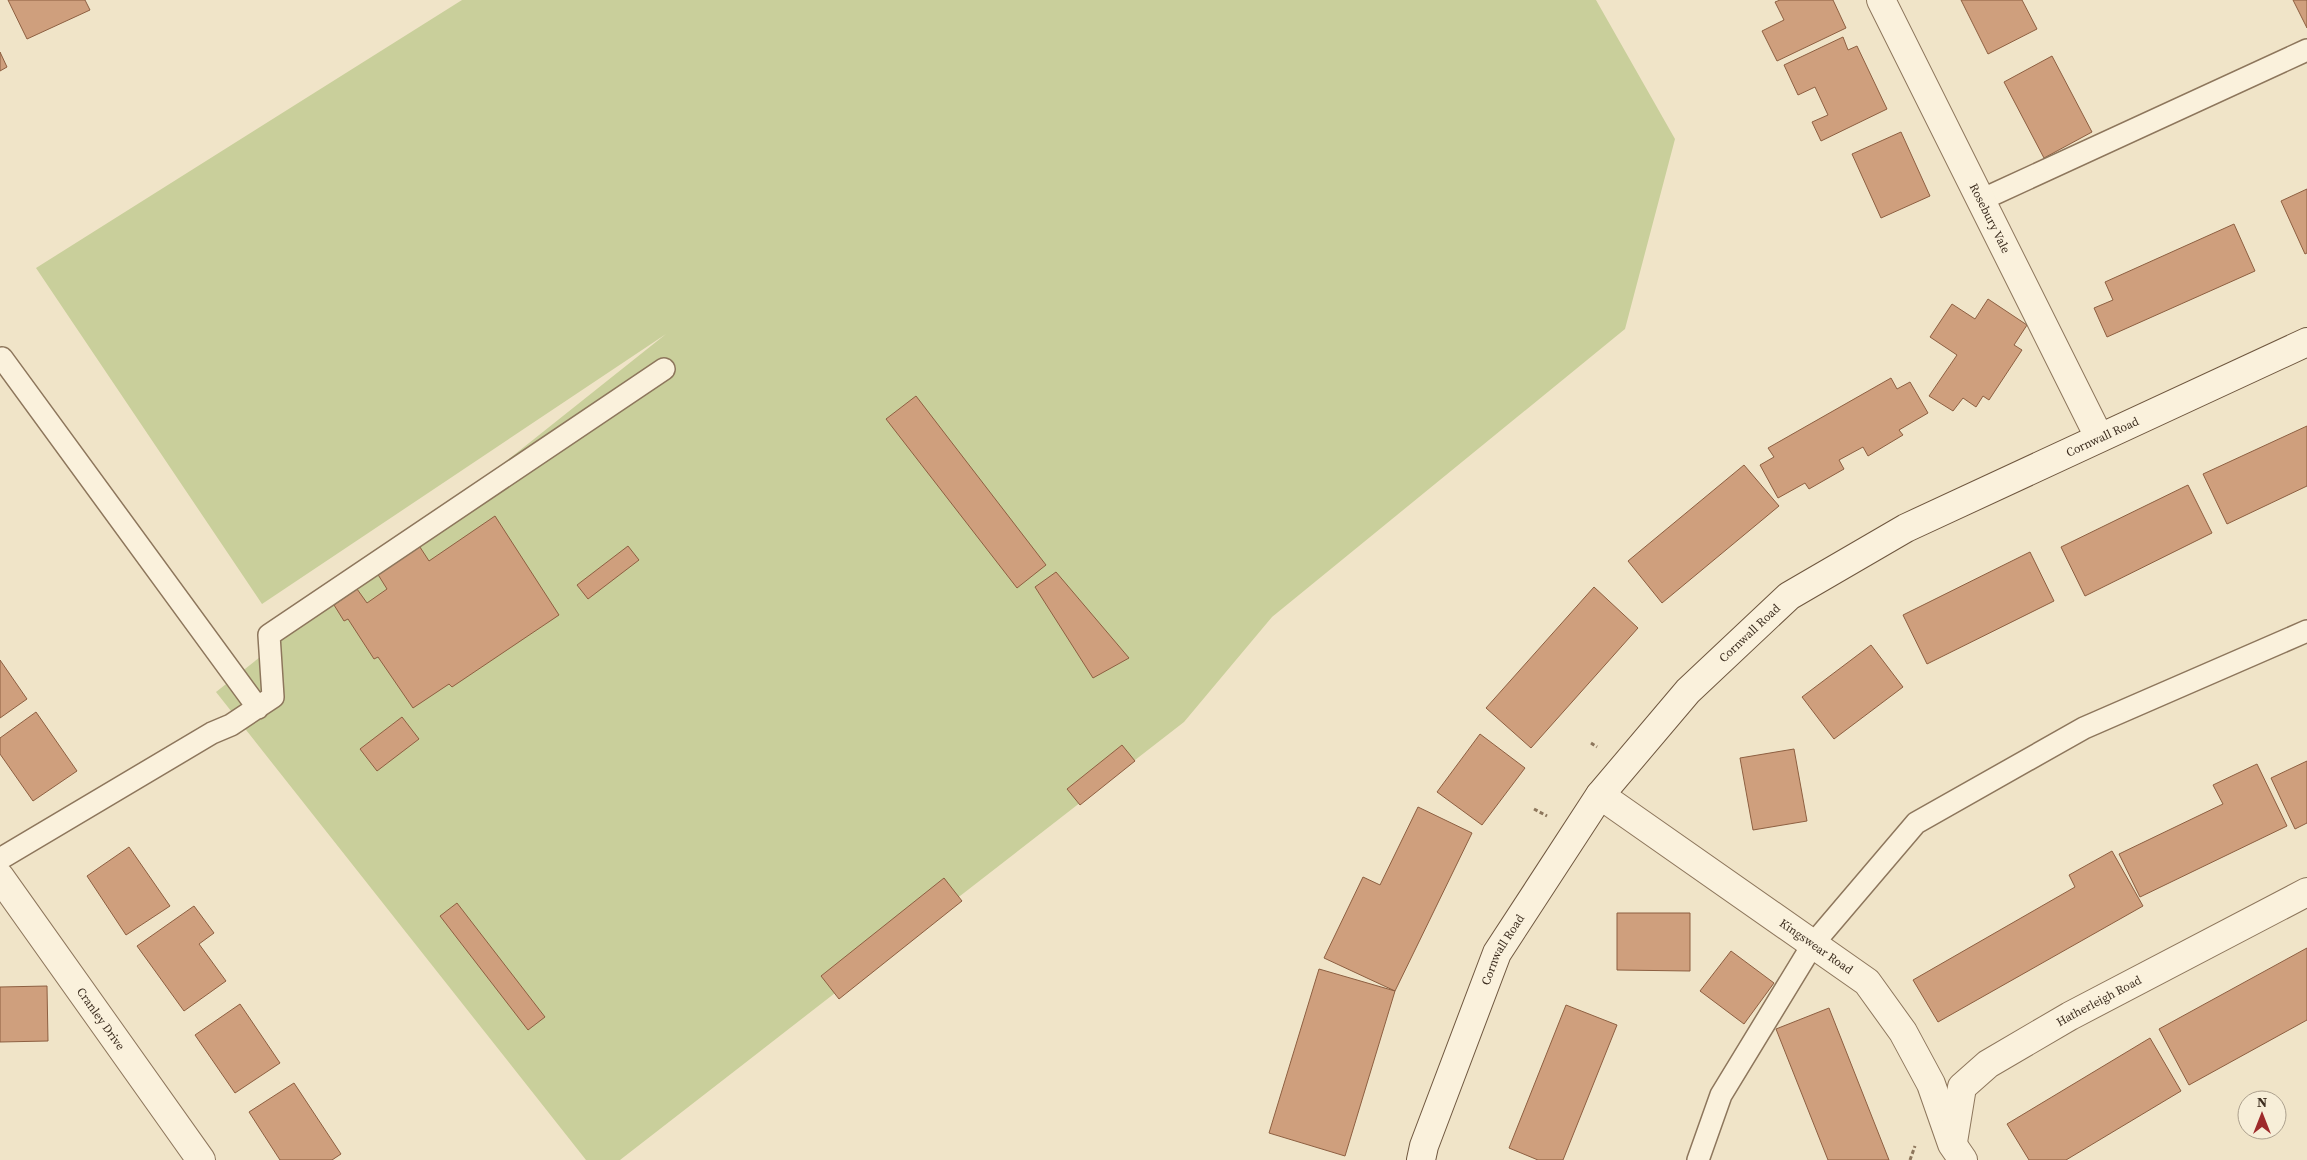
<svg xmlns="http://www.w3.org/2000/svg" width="2307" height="1160" viewBox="0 0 2307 1160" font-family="'Source Serif 4',serif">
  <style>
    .green { fill: #c9cf9b }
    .building { fill: #cf9f7d; stroke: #8d5f41 }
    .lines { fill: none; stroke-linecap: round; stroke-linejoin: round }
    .lane-casing { stroke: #8d765c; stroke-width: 24 }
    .street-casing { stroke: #8d765c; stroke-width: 30 }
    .secondary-casing { stroke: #6f573f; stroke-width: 30 }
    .path { stroke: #8d765c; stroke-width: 3; stroke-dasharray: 4 2.5; stroke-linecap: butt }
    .lane { stroke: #faf1dc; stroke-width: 21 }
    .street { stroke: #faf1dc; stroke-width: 28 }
    .secondary { stroke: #faf1dc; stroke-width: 28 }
    .labels { text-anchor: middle; stroke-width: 4; stroke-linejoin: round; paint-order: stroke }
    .street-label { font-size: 12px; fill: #3d2e20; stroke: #f7eed8 }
  </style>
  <rect width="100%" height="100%" fill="#f0e4c8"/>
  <path class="green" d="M462 0H1596L1675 139 1625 329 1272 617 1184 722 620 1160H586L216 692 666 334 262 604 36 268Z"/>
  <path class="building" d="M8 0H85L90 10 27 39Z
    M1780 0H1833L1846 28 1777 61 1762 31 1784 20 1775 2Z
    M1961 0H2022L2037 29 1988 54Z
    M2293 0H2307V28Z
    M1843 37 1848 50 1857 46 1887 109 1821 141 1812 122 1828 115 1815 87 1798 95 1784 65Z
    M0 52 7 67 0 71Z
    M2052 56 2092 132 2044 158 2004 82Z
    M1901 132 1930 196 1881 218 1852 154Z
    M2307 189V253L2305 254 2281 201Z
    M2234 224 2255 271 2107 337 2094 308 2113 300 2105 282Z
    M1988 299 2027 325 2014 345 2022 350 1989 400 1983 396 1976 407 1963 398 1953 411 1929 396 1957 355 1930 337 1952 304 1975 319Z
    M1891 378 1897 389 1910 382 1928 413 1899 430 1903 435 1868 456 1863 447 1839 460 1844 469 1809 489 1805 483 1778 498 1760 465 1774 457 1768 448Z
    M916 396 1046 565 1017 588 886 419Z
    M2307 426V486L2227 524 2203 474Z
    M1744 465 1779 506 1662 603 1628 561Z
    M2188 485 2212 533 2085 596 2061 547Z
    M495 516 559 615 452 687 449 684 413 708 378 657 374 659 348 619 344 621 334 605 357 589 367 603 387 589 377 573 418 544 429 561Z
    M628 546 639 560 588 599 577 585Z
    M2030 552 2054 601 1927 664 1903 615Z
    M1056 572 1129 658 1093 678 1035 587Z
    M1594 587 1638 628 1531 748 1486 708Z
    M1871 645 1903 687 1834 739 1802 697Z
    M0 660 27 699 0 718Z
    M36 712 77 771 33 801 0 754V738Z
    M402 717 419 739 377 771 360 749Z
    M1480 734 1525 768 1482 825 1437 792Z
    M1122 745 1135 761 1080 805 1067 789Z
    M1794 749 1807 821 1753 830 1740 758Z
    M2307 761V823L2295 829 2271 778Z
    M2257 764 2287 826 2140 897 2119 854 2223 804 2213 785Z
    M1418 807 1472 833 1395 991 1324 958 1363 877 1380 885Z
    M129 847 170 906 126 935 87 876Z
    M2112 851 2143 906 1938 1022 1913 980 2075 887 2069 875Z
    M944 878 962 901 839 999 821 976Z
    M457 903 545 1017 528 1030 440 916Z
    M194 906 214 933 199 944 226 981 184 1011 137 946Z
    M1617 913H1690V971L1617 970Z
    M2307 948V1020L2189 1085 2159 1029Z
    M1731 951 1774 983 1744 1024 1700 991Z
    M1319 969 1395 991 1345 1156 1269 1133Z
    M47 986 48 1041 0 1042V987Z
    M240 1004 280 1063 235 1093 195 1035Z
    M1566 1005 1617 1025 1563 1160H1538L1509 1148Z
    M1829 1008 1889 1160H1828L1776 1029Z
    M2150 1038 2181 1091 2066 1160H2029L2007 1124Z
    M294 1083 341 1154 332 1160H280L249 1112Z"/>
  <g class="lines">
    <g class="lane-casing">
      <path id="lane" d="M1981 200 2307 50
        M2 358 258 708
        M0 859 212 733 231 725 273 697 269 635 664 369
        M1698 1160 1721 1095 1813 944 1916 823 2084 728 2307 631"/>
    </g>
    <g class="street-casing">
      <g id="street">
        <path id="s1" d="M1881 0 2099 437"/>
        <path id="s2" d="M1600 795 1867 982 1903 1032 1931 1084 1952 1144 1963 1160"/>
        <path id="s3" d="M0 877 201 1160"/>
        <path id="s4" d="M1953 1142 1962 1087 1988 1064 2070 1016 2307 892"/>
      </g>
    </g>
    <g class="secondary-casing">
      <g id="secondary">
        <path id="s5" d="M1421 1160 1424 1146 1497 953 1600 795 1688 691 1789 596 1906 528 2307 342"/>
      </g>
    </g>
    <path class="path" d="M1591 743 1597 747
      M1534 809 1547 816
      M1910 1160 1915 1146"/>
    <use href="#lane" class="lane"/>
    <use href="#street" class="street"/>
    <use href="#secondary" class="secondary"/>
  </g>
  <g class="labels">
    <g class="street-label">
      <text dy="4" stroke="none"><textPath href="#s1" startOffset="244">Rosebury Vale</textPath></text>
      <text dy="4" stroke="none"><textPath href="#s5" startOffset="1036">Cornwall Road</textPath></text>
      <text dy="4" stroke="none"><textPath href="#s5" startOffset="630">Cornwall Road</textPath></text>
      <text dy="4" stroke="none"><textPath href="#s2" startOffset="264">Kingswear Road</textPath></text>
      <text dy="4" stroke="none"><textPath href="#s5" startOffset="226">Cornwall Road</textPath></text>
      <text dy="4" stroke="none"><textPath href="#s4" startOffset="218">Hatherleigh Road</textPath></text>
      <text dy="4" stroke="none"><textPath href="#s3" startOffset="174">Cranley Drive</textPath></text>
    </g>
  </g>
  <g transform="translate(2262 1115)"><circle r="24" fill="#f7eed8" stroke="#ada18e"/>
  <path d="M0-4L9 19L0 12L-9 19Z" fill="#9e2a2b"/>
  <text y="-8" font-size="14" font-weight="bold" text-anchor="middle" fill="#3d2e20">N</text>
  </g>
</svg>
